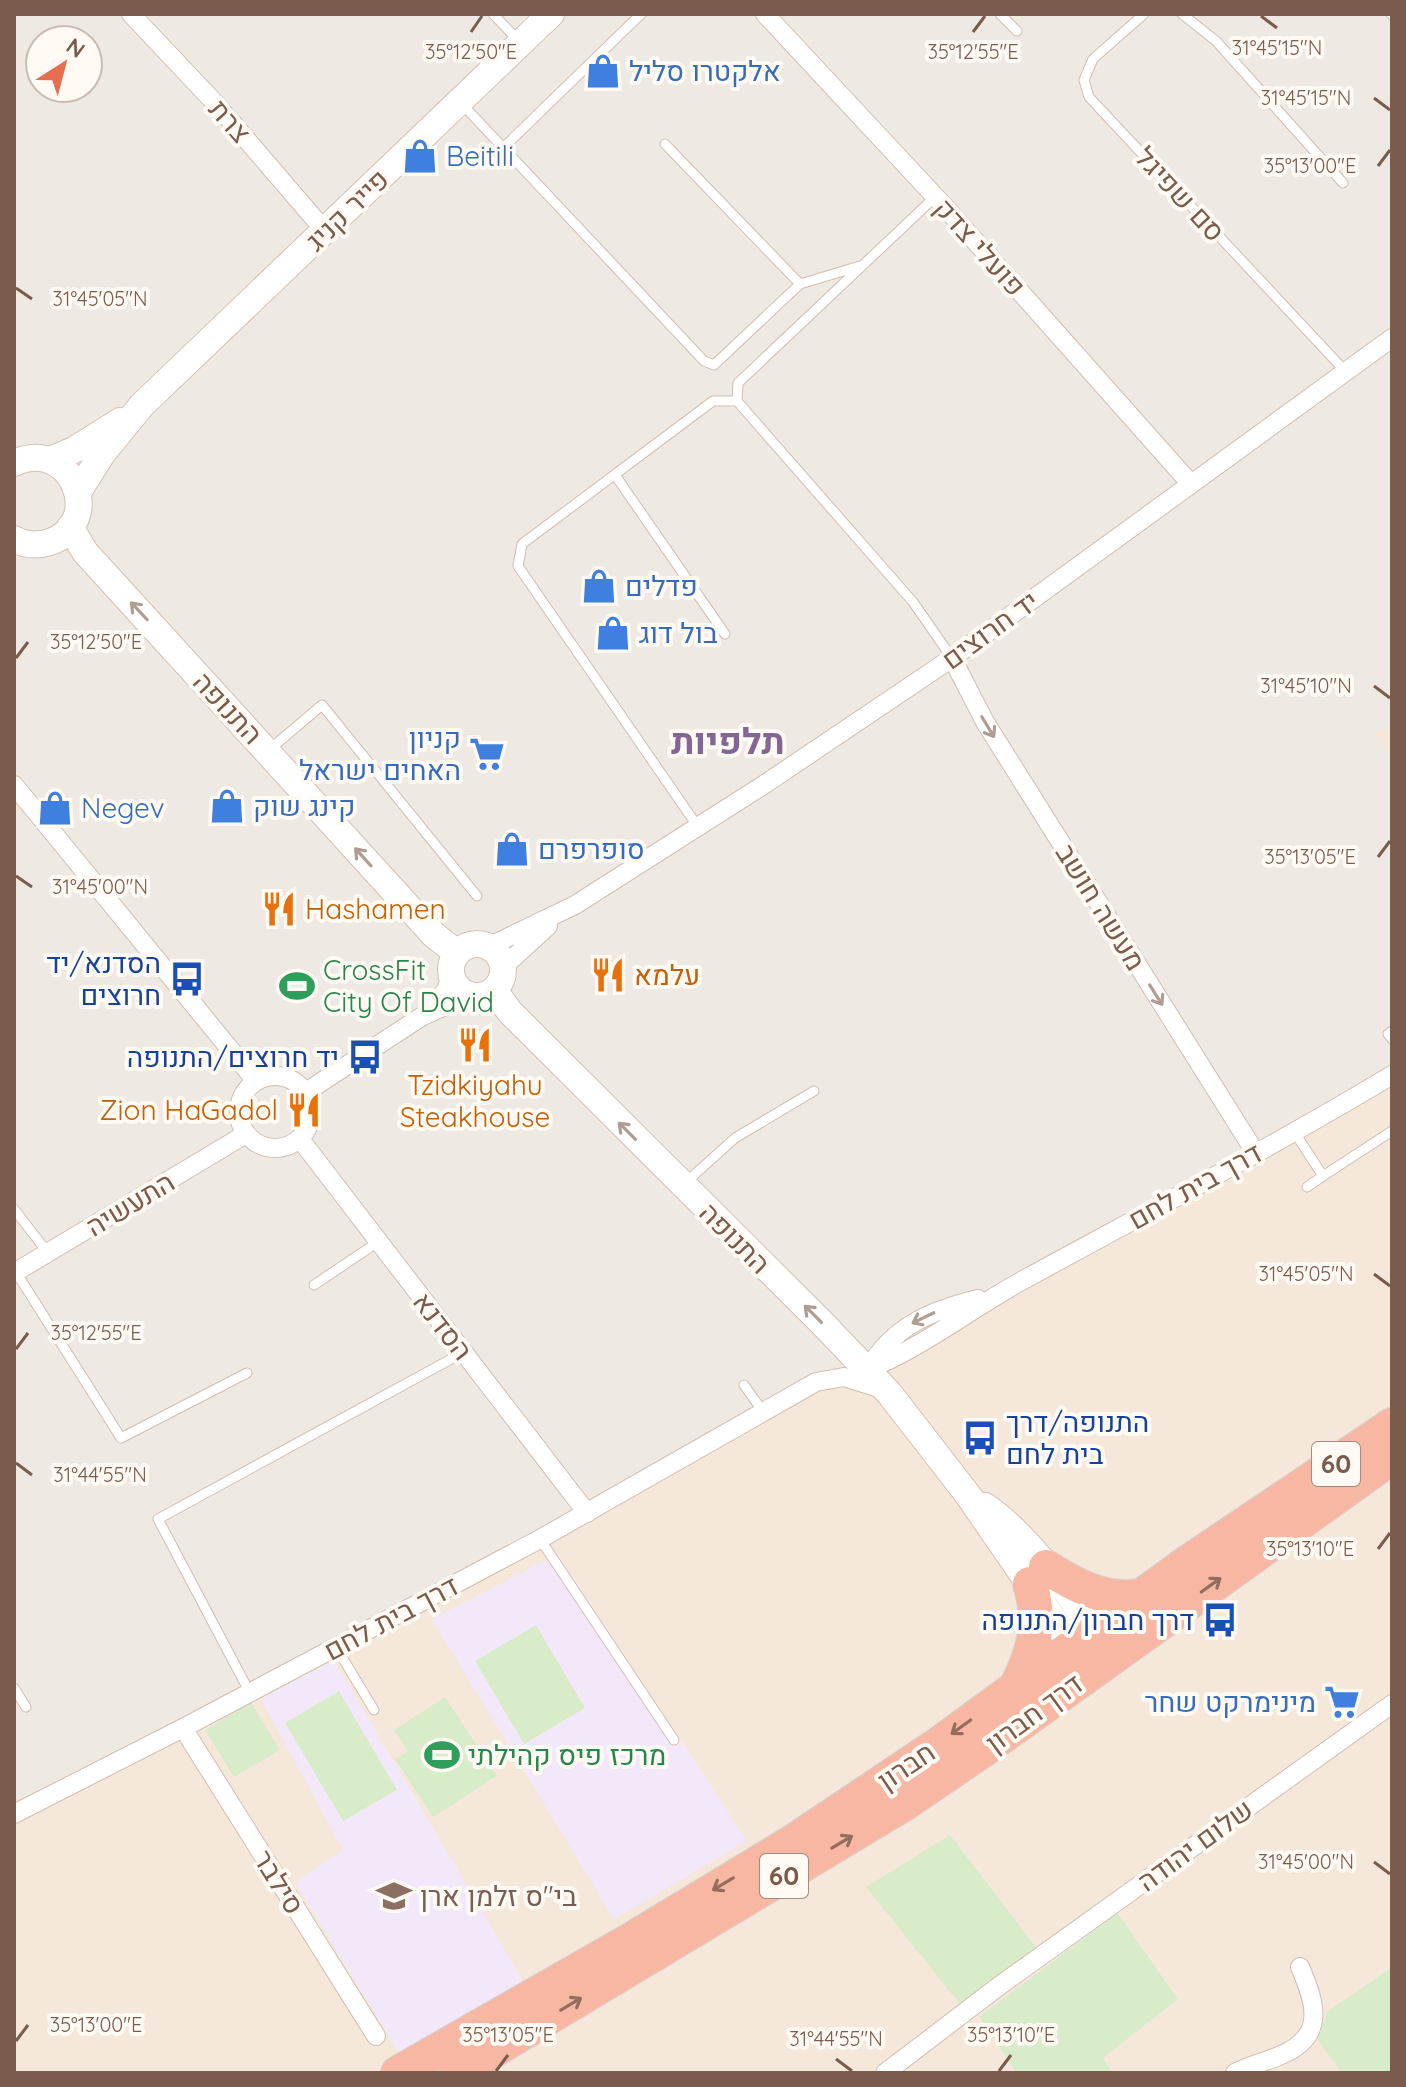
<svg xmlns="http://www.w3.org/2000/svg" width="1406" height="2087" viewBox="0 0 1406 2087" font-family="Quicksand,Heebo,sans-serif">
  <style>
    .residential { fill: #f5e8da; fill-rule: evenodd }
    .industrial { fill: #efe9e4; fill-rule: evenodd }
    .education { fill: #f3e8fa }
    .green { fill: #d8ecc9 }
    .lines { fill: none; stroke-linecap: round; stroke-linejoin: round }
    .lane-casing { stroke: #d1beb0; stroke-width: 11 }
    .street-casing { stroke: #d1beb0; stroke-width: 20 }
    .secondary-casing { stroke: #d6c0b0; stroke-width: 28 }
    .highway-casing { stroke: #dad1cd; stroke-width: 36 }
    .lane { stroke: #fff; stroke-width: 9 }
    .street { stroke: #fff; stroke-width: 18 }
    .secondary { stroke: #fff; stroke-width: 26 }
    .highway { stroke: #f7b7a3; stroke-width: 34 }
    .oneway { stroke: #af9d94 }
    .oneway2 { stroke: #936e5e }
    .ticks { fill: none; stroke: #7a5c4d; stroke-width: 3 }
    .labels { text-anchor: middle; stroke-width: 8; stroke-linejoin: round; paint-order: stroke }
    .shield { fill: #fffaf3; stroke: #a28b7f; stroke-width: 2 }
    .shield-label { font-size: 26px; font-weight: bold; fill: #7a5c4d }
    .shop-label { font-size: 28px; fill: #366cbe; stroke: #fffaf3; text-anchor: start }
    .street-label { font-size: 28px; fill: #7a5c4d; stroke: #fffaf3 }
    .food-label { font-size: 28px; fill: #c56008; stroke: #fffaf3; text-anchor: start }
    .transit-label { font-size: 28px; fill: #164399; stroke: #fffaf3; text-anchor: end }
    .leisure-label { font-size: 28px; fill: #27864d; stroke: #fffaf3; text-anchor: start }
    .education-label { font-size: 28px; fill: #785e54; stroke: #fffaf3; text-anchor: start }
    .district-label { font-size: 36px; font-weight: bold; fill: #846695; stroke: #fffaf3 }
    .ticks-label { font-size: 20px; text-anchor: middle; fill: #7a5c4d; stroke: #fffaf3; stroke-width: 8; stroke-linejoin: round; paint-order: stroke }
  </style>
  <rect width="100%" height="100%" fill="#fdf6ec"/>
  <path class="residential" d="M14 14H1392V2073H14ZM40 40H88V88H40Z"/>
  <path class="industrial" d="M14 14H1392V724L1376 733 1392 760V1067L888 1358 764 1413 14 1811ZM40 40H88V88H40Z"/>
  <path class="education" d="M558 1554 747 1841 614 1919 432 1619Z
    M334 1660 527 1988 404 2061 295 1882 343 1850 261 1699Z"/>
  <path class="green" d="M536 1625 585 1708 524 1744 475 1661Z
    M339 1691 397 1790 343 1821 285 1723Z
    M445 1697 497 1776 433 1817 395 1759 408 1751 394 1730Z
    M251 1702 280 1750 234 1777 205 1730Z
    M950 1835 1042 1955 966 2012 866 1887Z
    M1117 1913 1178 1999 1103 2058 1112 2073H1017L979 2017Z
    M1392 1967V2073H1342L1318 2040 1327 2012Z"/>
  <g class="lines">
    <g class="lane-casing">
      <path id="lane" d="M493 14 518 40
        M1000 14 1017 31
        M1144 14 1093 59 1084 80 1089 97 1345 371
        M1182 14 1216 41 1343 183
        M1391 14 1392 15
        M462 104 704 361 714 365 800 284 860 266
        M665 144 800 284
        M503 148 641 14
        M935 197 738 383 737 401 913 602 952 658
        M615 475 725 634
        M269 750 322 705 477 896
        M698 827 518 566 522 544 713 401H737
        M1392 1031 1388 1034 1392 1039
        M1295 1133 1323 1176 1392 1131
        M684 1184 735 1138 814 1091
        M1307 1187 1323 1176
        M14 1209 48 1253
        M16 1272 121 1438 247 1373
        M314 1285 378 1242
        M744 1385 764 1413
        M540 1539 674 1740
        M336 1647 374 1710
        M14 1688 26 1707
        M250 1693 158 1519 464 1352"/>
    </g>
    <g class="street-casing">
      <path id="street" d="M131 14 215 103 325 231
        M765 14 944 206 1190 483
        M952 658 985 722 1255 1152
        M14 785 256 1081
        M488 947 575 905 765 784 952 658 1392 338
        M503 967 548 926
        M432 1007 446 990 451 977
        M239 1112a36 36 0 1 1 72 0a36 36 0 1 1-72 0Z
        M306 1092 421 1017 469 995
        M300 1139 587 1513
        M14 1273 246 1134
        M867 1370C923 1347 972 1308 1025 1279 1148 1212 1272 1147 1392 1075
        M867 1370C894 1326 929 1311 978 1299
        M183 1728 376 2036
        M14 1814 183 1728 540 1539 816 1382 844 1377 879 1388
        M885 2073 999 1986 1392 1704
        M1235 2073C1250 2065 1266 2062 1281 2055 1327 2036 1315 2002 1300 1967"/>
    </g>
    <g class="secondary-casing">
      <path id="secondary" d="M50 460 74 450 120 421
        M14 463C72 436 106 523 50 542 38 546 25 545 14 539
        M78 492 102 454 142 405 551 14
        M70 527 85 552 434 935 457 953
        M451 970a26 26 0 1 1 52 0a26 26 0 1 1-52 0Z
        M494 990 510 1012 823 1324 889 1393 968 1495 1072 1646 1089 1656
        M985 1506C1023 1532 1084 1605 1098 1649"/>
    </g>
    <g class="highway-casing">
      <path id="highway" d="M1046 1567C1074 1585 1105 1602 1139 1596
        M1016 1687C1034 1653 1042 1621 1030 1584
        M398 2073 634 1938 791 1843 936 1746 1184 1565 1392 1425
        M456 2073 907 1802 986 1748 1392 1457"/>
    </g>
    <use href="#lane" class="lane"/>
    <use href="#street" class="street"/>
    <use href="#secondary" class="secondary"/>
    <use href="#highway" class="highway"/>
  </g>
  <defs><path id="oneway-shaft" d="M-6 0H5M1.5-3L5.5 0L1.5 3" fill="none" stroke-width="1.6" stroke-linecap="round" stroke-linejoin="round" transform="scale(2)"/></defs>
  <g class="oneway">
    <use href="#oneway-shaft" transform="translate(139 611) rotate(-133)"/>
    <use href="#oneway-shaft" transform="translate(988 727) rotate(59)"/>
    <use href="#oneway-shaft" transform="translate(363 857) rotate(-132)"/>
    <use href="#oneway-shaft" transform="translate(1156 995) rotate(58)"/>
    <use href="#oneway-shaft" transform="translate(627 1131) rotate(-135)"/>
    <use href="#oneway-shaft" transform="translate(813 1314) rotate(-135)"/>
    <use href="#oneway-shaft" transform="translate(923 1318) rotate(154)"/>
  </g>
  <g class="oneway2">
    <use href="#oneway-shaft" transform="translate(1211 1585) rotate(-36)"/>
    <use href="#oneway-shaft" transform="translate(961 1727) rotate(144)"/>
    <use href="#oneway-shaft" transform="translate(842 1842) rotate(-31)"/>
    <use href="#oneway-shaft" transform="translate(723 1884) rotate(149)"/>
    <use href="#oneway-shaft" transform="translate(571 2004) rotate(-31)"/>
  </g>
  <path class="ticks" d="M1261 16 1277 28M471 32 482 16M973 32 985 16M1374 98 1390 110M1378 166 1390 150M16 288 32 299M16 658 28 642M1374 686 1390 698M1378 857 1390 841M16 876 32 887M1374 1274 1390 1286M16 1349 28 1333M16 1463 32 1475M1378 1549 1390 1533M1374 1862 1390 1874M16 2041 28 2025M836 2059 852 2071M496 2071 508 2055M999 2071 1011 2055"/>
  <defs>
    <g id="shop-bare" transform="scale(2.76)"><path d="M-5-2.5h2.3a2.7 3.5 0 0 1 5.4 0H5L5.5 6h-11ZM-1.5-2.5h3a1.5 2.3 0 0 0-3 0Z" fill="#3f7fe0" stroke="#fffaf3" stroke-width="2.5" paint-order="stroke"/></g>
    <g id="supermarket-bare" transform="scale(2.76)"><path d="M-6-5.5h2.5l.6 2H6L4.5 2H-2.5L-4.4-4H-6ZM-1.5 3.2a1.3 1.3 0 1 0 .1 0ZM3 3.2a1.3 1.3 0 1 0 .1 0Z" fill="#3f7fe0" stroke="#fffaf3" stroke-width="2.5" paint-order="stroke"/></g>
    <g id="restaurant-bare" transform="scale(2.76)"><path d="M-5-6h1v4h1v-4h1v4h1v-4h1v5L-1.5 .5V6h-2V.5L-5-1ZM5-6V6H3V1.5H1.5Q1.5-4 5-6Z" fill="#e8710a" stroke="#fffaf3" stroke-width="2.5" paint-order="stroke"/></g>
    <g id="bus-bare" transform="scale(2.76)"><path d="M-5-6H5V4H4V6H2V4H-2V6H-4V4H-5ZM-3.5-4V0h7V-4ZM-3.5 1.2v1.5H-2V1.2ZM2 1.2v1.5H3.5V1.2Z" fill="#1a4fb4" stroke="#fffaf3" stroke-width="2.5" paint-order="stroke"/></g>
    <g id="stadium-bare" transform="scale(2.76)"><path d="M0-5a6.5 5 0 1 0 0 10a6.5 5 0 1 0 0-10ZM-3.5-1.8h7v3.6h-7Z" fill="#2e9e5b" stroke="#fffaf3" stroke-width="2.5" paint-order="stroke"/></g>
    <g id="school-bare" transform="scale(2.76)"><path d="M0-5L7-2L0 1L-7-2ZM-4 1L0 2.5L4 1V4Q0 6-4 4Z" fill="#8d6e63" stroke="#fffaf3" stroke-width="2.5" paint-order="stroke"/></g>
  </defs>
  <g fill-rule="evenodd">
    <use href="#shop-bare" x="603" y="71"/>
    <use href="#shop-bare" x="420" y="156"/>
    <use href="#shop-bare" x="599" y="586"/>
    <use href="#shop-bare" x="613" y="633"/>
    <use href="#supermarket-bare" x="487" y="754"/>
    <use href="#shop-bare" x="227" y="806"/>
    <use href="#shop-bare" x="55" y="808"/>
    <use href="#shop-bare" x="512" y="849"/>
    <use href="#restaurant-bare" x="279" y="909"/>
    <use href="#restaurant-bare" x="608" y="975"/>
    <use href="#bus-bare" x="187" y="979"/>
    <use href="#stadium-bare" x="297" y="986"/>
    <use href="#restaurant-bare" x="475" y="1045"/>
    <use href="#bus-bare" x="365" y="1057"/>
    <use href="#restaurant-bare" x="304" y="1110"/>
    <use href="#bus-bare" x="980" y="1438"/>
    <use href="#bus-bare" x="1220" y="1620"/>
    <use href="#supermarket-bare" x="1342" y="1702"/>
    <use href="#stadium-bare" x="442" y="1755"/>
    <use href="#school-bare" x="394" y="1896"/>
  </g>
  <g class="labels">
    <g class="shield">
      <rect x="1312" y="1442" width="48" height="44" rx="6"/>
      <rect x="760" y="1854" width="48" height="44" rx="6"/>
    </g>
    <g class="shield-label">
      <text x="1336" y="1473">60</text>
      <text x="784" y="1885">60</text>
    </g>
    <g class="shop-label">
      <text x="629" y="81">אלקטרו סליל</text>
      <text x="446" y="166">Beitili</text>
      <text x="625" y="596">פדלים</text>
      <text x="639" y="643">בול דוג</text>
      <text x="461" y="748" text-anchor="end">קניון<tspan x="461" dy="32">האחים ישראל</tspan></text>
      <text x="253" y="816">קינג שוק</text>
      <text x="81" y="818">Negev</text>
      <text x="538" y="859">סופרפרם</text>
      <text x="1316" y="1712" text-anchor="end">מינימרקט שחר</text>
    </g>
    <g class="street-label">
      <text transform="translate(230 121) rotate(49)" y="10">צרת</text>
      <text transform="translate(1180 194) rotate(47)" y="10">סם שפיגל</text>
      <text transform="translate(347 210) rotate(-44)" y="10">פייר קניג</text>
      <text transform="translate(980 247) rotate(48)" y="10">פועלי צדק</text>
      <text transform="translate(990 630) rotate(-36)" y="10">יד חרוצים</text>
      <text transform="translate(228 708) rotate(47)" y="10">התנופה</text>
      <text transform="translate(1101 907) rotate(58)" y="10">מעשה חושב</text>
      <text transform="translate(1195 1186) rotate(-29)" y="10">דרך בית לחם</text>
      <text transform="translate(130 1204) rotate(-31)" y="10">התעשיה</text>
      <text transform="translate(735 1238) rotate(45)" y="10">התנופה</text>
      <text transform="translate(443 1326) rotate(52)" y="10">הסדנא</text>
      <text transform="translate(391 1618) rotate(-28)" y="10">דרך בית לחם</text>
      <text transform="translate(1034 1713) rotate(-36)" y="10">דרך חברון</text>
      <text transform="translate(906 1766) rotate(-34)" y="10">חברון</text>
      <text transform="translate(1195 1845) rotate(-36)" y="10">שלום יהודה</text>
      <text transform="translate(279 1882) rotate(58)" y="10">סילבר</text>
    </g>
    <g class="food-label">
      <text x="305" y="919">Hashamen</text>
      <text x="634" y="985">עלמא</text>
      <text x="475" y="1095" text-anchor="middle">Tzidkiyahu<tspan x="475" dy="32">Steakhouse</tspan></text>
      <text x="278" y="1120" text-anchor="end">Zion HaGadol</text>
    </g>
    <g class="transit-label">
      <text x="161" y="973">הסדנא/יד<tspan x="161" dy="32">חרוצים</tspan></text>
      <text x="339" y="1067">יד חרוצים/התנופה</text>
      <text x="1006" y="1432" text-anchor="start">התנופה/דרך<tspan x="1006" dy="32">בית לחם</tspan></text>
      <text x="1194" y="1630">דרך חברון/התנופה</text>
    </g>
    <g class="leisure-label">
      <text x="323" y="980">CrossFit<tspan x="323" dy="32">City Of David</tspan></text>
      <text x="468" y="1765">מרכז פיס קהילתי</text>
    </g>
    <g class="education-label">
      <text x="420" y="1906">בי"ס זלמן ארן</text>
    </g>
    <g class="district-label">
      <text x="728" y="754">תלפיות</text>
    </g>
  </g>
  <g class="ticks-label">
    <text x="1277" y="55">31°45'15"N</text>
    <text x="471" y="59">35°12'50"E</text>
    <text x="973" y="59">35°12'55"E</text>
    <text x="1306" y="105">31°45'15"N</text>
    <text x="1310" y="173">35°13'00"E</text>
    <text x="100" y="306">31°45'05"N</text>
    <text x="96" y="649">35°12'50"E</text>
    <text x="1306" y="693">31°45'10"N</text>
    <text x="1310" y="864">35°13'05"E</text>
    <text x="100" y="894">31°45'00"N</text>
    <text x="1306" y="1281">31°45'05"N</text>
    <text x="96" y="1340">35°12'55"E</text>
    <text x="100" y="1482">31°44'55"N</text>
    <text x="1310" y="1556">35°13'10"E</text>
    <text x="1306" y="1869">31°45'00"N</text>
    <text x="96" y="2032">35°13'00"E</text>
    <text x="508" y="2042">35°13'05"E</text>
    <text x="1011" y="2042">35°13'10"E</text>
    <text x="836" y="2046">31°44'55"N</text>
  </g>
  <rect width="1406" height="2087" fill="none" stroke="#7a5c4d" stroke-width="32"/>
  <g transform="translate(64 64) rotate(36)"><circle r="38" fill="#fffaf3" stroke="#cabbb1" stroke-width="2"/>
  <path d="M0-6L14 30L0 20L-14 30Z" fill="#e76f51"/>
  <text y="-12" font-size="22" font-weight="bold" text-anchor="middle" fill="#7a5c4d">N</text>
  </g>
</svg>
